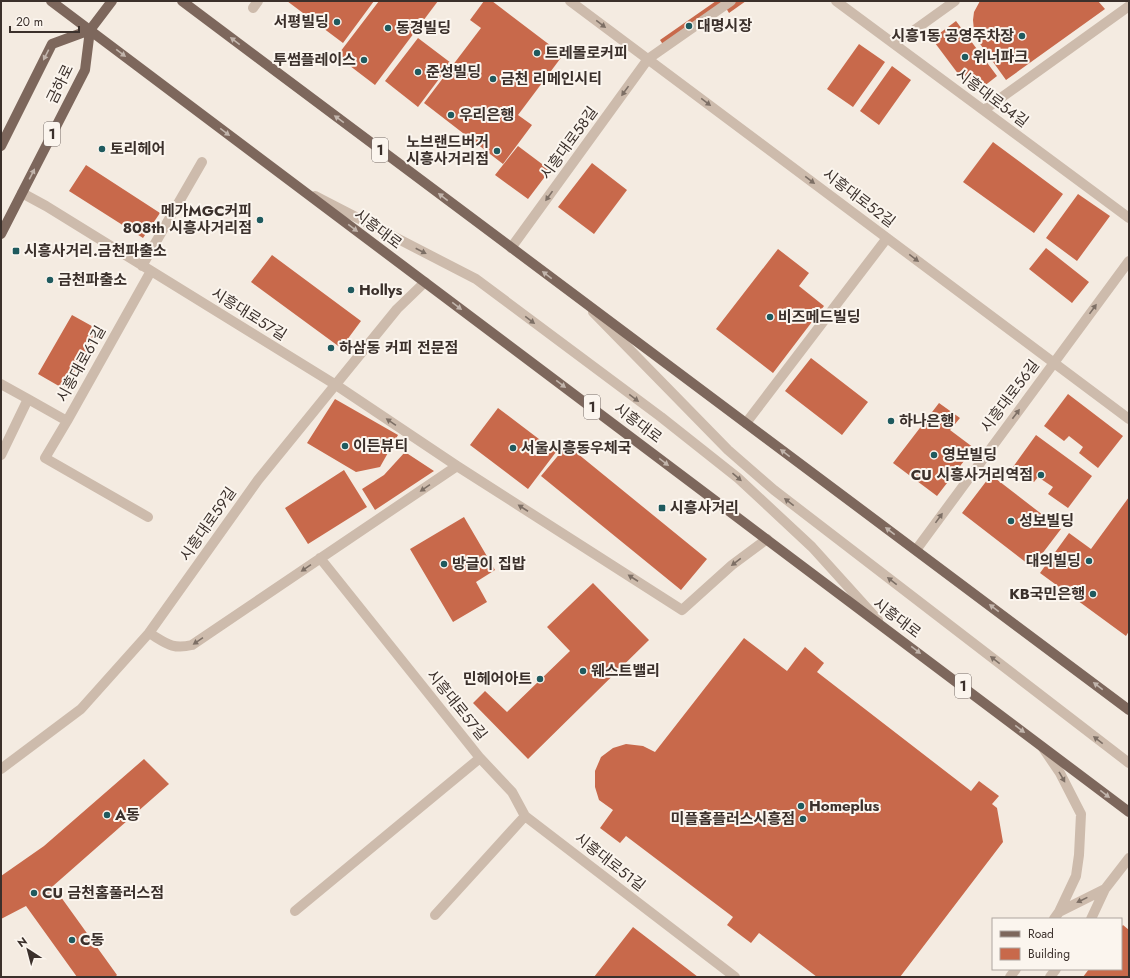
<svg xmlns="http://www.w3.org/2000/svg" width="1130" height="978" viewBox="0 0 1130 978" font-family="Jost,'Noto Sans KR',sans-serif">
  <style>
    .building { fill: #c8694b }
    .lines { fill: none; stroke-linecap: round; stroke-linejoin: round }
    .minor { stroke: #cdbbac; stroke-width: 10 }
    .major { stroke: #7d675c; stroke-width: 10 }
    .oneway { fill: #7d6f65 }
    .oneway2 { fill: #c2b5ac }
    .poi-dot { fill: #1f5a5e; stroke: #fbf5ee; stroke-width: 1.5 }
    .labels { text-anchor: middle; stroke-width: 4; stroke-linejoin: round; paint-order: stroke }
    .shield { fill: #fbf5ee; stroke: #756b66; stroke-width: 1 }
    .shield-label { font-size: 14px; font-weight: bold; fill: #3b302b }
    .poi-label { font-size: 15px; font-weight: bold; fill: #3b302b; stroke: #fbf5ee; text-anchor: start }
    .street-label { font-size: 15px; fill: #3b302b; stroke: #fbf5ee }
  </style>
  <rect width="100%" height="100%" fill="#f4ebe1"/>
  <path class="building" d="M287 1H374L343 43Z
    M379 1H438L375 85 337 56Z
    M484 1H492L563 55 518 115 532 125 503 164 424 103 481 28 470 20Z
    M716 1H746L729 13 726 8 666 49 660 40Z
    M980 1H1098L1105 9 1006 80 978 41 974 31 973 20 974 12Z
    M956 21 997 76 983 87 976 86 970 79 965 83 932 39Z
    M418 38 451 63 418 107 385 81Z
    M859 44 885 62 853 107 827 89Z
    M892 66 911 80 879 125 860 111Z
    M993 142 1063 194 1034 233 963 182Z
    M518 146 550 170 528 199 495 175Z
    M592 163 627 190 594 234 558 207Z
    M86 165 160 213 143 238 69 191Z
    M1078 194 1110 216 1077 261 1046 238Z
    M1046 248 1089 282 1072 303 1029 269Z
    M778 249 809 273 799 286 824 306 773 373 716 329Z
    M272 255 361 321 341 348 251 282Z
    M72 315 99 330 64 389 38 374Z
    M811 358 868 402 842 435 785 391Z
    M1068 394 1123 436 1098 468 1079 453 1083 447 1069 436 1064 441 1044 426Z
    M335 399 398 435 380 467 356 472 307 443Z
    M939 403 960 418 950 430 974 448 937 496 893 463Z
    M498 408 556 452 528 489 470 445Z
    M1036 435 1092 476 1068 508 1048 494 1053 487 1038 477 1034 482 1013 467Z
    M567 445 707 559 681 590 541 476Z
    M405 452 434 471 375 510 362 489 384 475Z
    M344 470 367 507 308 544 285 508Z
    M991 475 1061 529 1032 567 962 513Z
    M1129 497V631L1126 636 1040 573 1069 533 1091 549Z
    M464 517 495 570 476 582 487 602 453 622 410 549Z
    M593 583 649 640 528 759 473 703 485 691 507 712 570 651 547 627Z
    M744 638 787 671 805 647 824 663 817 672 971 791 979 781 999 796 992 804 997 808 1003 842 900 977H817L759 933 751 943 727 925 733 917 626 836 620 843 600 828 613 810 599 800 595 787V771L601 757 613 748 626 744 643 746 655 752Z
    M144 759 169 784 53 886 117 975 115 977H77L26 906 1 919V876L44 846Z
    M1123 925 1129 930V977H1083L1089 969H1121V927Z
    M633 927 698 977H594Z"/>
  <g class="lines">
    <path class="minor" d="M570 1 1129 419
      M836 1 1129 218
      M253 8 258 1
      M895 44 955 1
      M984 110 1129 6
      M22 193 46 206 336 385 457 466 682 610 732 565 767 539
      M315 196 476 279 661 417 738 478 812 547 878 620
      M511 248 648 59 731 1
      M142 266 202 162
      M593 312 728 450 774 490 1129 763
      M1 384 28 399
      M67 421 45 458 148 517
      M746 423 887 238
      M1 455 28 399 67 421 151 271
      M916 550 1129 261
      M320 558 480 758 512 792 525 816 735 977
      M149 633C166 643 172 650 192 645L457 466
      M1043 748 1060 773 1081 814 1079 855 1076 876 1059 912
      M1 769 81 709 149 633 258 480 397 309 425 282
      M295 911 480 758
      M435 915 525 816
      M1054 919 1059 912 1105 889
      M1091 919 1105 889 1129 858
      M1010 977 1016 969
      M1050 977 1056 969"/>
    <path class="major" d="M51 1 1129 812
      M182 1 1129 710
      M1 146 52 44 90 30
      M1 234 85 70 90 30 112 1"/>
  </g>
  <defs><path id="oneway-solid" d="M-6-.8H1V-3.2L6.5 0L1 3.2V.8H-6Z"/></defs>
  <g class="oneway">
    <use href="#oneway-solid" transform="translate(601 24) rotate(37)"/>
    <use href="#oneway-solid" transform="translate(625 91) rotate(126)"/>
    <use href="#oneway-solid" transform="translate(706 102) rotate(37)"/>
    <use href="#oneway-solid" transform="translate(810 180) rotate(37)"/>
    <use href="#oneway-solid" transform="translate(549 196) rotate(126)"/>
    <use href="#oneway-solid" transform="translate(421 251) rotate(27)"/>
    <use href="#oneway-solid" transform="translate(914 258) rotate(37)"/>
    <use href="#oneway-solid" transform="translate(1093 309) rotate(-54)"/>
    <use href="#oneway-solid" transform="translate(530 320) rotate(37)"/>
    <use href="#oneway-solid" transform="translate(634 398) rotate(37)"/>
    <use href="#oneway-solid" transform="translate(1016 414) rotate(-53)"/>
    <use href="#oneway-solid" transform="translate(391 422) rotate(-146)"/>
    <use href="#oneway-solid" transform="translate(737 477) rotate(41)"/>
    <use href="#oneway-solid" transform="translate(425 488) rotate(146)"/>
    <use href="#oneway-solid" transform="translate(789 502) rotate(-142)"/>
    <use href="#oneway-solid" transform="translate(523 508) rotate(-147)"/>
    <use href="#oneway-solid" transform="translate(939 518) rotate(-54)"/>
    <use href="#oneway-solid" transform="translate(736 562) rotate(143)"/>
    <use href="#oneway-solid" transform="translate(306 568) rotate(146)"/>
    <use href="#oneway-solid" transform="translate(633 578) rotate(-147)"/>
    <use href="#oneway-solid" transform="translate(892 581) rotate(-142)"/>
    <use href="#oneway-solid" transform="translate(198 641) rotate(146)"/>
    <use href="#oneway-solid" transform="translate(995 660) rotate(-142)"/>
    <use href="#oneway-solid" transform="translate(1098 740) rotate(-142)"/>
    <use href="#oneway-solid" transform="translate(1062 777) rotate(60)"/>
    <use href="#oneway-solid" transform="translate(1082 900) rotate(154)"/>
  </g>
  <g class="oneway2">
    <use href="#oneway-solid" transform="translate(235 41) rotate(-143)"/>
    <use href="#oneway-solid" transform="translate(121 53) rotate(37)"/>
    <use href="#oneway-solid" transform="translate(46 55) rotate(117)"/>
    <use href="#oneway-solid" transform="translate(339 119) rotate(-144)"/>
    <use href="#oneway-solid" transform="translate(225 132) rotate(37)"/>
    <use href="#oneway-solid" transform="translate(32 174) rotate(-63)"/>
    <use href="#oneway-solid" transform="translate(443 197) rotate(-143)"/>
    <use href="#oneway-solid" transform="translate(353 228) rotate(37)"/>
    <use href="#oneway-solid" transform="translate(547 275) rotate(-143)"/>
    <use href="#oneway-solid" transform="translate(457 306) rotate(37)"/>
    <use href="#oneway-solid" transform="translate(561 384) rotate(37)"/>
    <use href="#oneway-solid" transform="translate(785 453) rotate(-143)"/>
    <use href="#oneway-solid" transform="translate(664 462) rotate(37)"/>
    <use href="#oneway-solid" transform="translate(890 531) rotate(-143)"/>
    <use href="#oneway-solid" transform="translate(994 608) rotate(-143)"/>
    <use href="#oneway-solid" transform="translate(916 650) rotate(37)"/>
    <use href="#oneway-solid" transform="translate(1098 686) rotate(-143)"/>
    <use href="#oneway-solid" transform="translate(1020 729) rotate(37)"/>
    <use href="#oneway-solid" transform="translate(1105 794) rotate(38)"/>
  </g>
  <g class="poi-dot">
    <circle cx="337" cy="22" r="4"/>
    <circle cx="689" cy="26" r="4"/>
    <circle cx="388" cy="28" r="4"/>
    <circle cx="1022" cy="36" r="4"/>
    <circle cx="537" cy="53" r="4"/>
    <circle cx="965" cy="57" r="4"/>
    <circle cx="364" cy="60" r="4"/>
    <circle cx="418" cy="72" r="4"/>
    <circle cx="493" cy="79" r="4"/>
    <circle cx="451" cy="115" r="4"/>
    <circle cx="102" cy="149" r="4"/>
    <circle cx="497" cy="151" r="4"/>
    <circle cx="260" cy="220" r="4"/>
    <rect x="12" y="247" width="8" height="8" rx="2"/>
    <circle cx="50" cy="280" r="4"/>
    <circle cx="351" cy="290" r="4"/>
    <circle cx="770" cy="317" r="4"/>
    <circle cx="331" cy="348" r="4"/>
    <circle cx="891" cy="421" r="4"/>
    <circle cx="345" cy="446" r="4"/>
    <circle cx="513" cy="448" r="4"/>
    <circle cx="934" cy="455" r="4"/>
    <circle cx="1041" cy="475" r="4"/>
    <rect x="658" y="504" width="8" height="8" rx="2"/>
    <circle cx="1011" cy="521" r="4"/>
    <circle cx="1089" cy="561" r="4"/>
    <circle cx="444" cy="564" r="4"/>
    <circle cx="1093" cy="594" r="4"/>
    <circle cx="583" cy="671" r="4"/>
    <circle cx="540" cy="679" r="4"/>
    <circle cx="801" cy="806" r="4"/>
    <circle cx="107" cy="815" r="4"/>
    <circle cx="803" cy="819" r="4"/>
    <circle cx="34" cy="893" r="4"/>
    <circle cx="72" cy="940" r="4"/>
  </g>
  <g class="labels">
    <g class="shield">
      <rect x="44" y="122" width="16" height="24" rx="3"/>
      <rect x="372" y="138" width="16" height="24" rx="3"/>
      <rect x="584" y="395" width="16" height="24" rx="3"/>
      <rect x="955" y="674" width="16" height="24" rx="3"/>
    </g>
    <g class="shield-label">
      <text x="52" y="139">1</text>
      <text x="380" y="155">1</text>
      <text x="592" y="412">1</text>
      <text x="963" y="691">1</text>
    </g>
    <g class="poi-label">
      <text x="329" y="27" text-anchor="end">서평빌딩</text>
      <text x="697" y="31">대명시장</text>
      <text x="396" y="33">동경빌딩</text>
      <text x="1014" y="41" text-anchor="end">시흥1동 공영주차장</text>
      <text x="545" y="58">트레몰로커피</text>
      <text x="973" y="62">위너파크</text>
      <text x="356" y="65" text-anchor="end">투썸플레이스</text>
      <text x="426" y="77">준성빌딩</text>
      <text x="501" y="84">금천 리메인시티</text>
      <text x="459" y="120">우리은행</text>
      <text x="489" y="147" text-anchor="end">노브랜드버거<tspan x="489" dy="17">시흥사거리점</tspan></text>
      <text x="110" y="154">토리헤어</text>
      <text x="252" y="216" text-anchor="end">메가MGC커피<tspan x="252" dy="17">808th 시흥사거리점</tspan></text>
      <text x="24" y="256">시흥사거리.금천파출소</text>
      <text x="58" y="285">금천파출소</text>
      <text x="359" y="295">Hollys</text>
      <text x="778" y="322">비즈메드빌딩</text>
      <text x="339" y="353">하삼동 커피 전문점</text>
      <text x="899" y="426">하나은행</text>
      <text x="353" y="451">이든뷰티</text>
      <text x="521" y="453">서울시흥동우체국</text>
      <text x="942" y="460">영보빌딩</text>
      <text x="1033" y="480" text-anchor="end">CU 시흥사거리역점</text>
      <text x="670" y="513">시흥사거리</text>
      <text x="1019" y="526">성보빌딩</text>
      <text x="1081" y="566" text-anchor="end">대의빌딩</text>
      <text x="452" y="569">방글이 집밥</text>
      <text x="1085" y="599" text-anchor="end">KB국민은행</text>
      <text x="591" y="676">웨스트밸리</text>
      <text x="532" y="684" text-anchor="end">민헤어아트</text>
      <text x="809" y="811">Homeplus</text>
      <text x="115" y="820">A동</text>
      <text x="795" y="824" text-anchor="end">미플홈플러스시흥점</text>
      <text x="42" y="898">CU 금천홈풀러스점</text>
      <text x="80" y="945">C동</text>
    </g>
    <g class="street-label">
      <text transform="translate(60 84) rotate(-64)" y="5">금하로</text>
      <text transform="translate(992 98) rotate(37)" y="5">시흥대로54길</text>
      <text transform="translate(569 143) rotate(-54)" y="5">시흥대로58길</text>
      <text transform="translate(859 198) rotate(37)" y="5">시흥대로52길</text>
      <text transform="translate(378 229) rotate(37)" y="5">시흥대로</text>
      <text transform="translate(249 314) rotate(32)" y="5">시흥대로57길</text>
      <text transform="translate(81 364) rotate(-61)" y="5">시흥대로61길</text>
      <text transform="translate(1010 396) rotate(-53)" y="5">시흥대로56길</text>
      <text transform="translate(638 423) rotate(37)" y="5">시흥대로</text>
      <text transform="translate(208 524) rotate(-55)" y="5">시흥대로59길</text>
      <text transform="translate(897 618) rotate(37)" y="5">시흥대로</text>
      <text transform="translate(457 705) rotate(51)" y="5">시흥대로57길</text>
      <text transform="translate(610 862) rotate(38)" y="5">시흥대로51길</text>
    </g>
  </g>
  <rect width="1130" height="978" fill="none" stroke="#3b302b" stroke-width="4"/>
  <rect x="992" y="918" width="130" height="52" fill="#fbf5ee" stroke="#aea6a0"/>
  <rect x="1000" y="931" width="20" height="6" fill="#7d675c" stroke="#aea6a0"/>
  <text x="1028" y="938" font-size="12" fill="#3b302b">Road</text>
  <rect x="1000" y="948" width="20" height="12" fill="#c8694b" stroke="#aea6a0"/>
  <text x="1028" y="958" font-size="12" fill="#3b302b">Building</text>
  <g transform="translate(28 950) rotate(324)" stroke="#fbf5ee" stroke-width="3" paint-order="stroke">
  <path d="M0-3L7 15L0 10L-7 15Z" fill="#3b302b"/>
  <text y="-6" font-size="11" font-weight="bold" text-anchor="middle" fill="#3b302b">N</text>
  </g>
  <path d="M10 26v6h69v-6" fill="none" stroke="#3b302b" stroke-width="2"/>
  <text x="16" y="26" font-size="12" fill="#3b302b" stroke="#fbf5ee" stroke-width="3" paint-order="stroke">20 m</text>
</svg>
